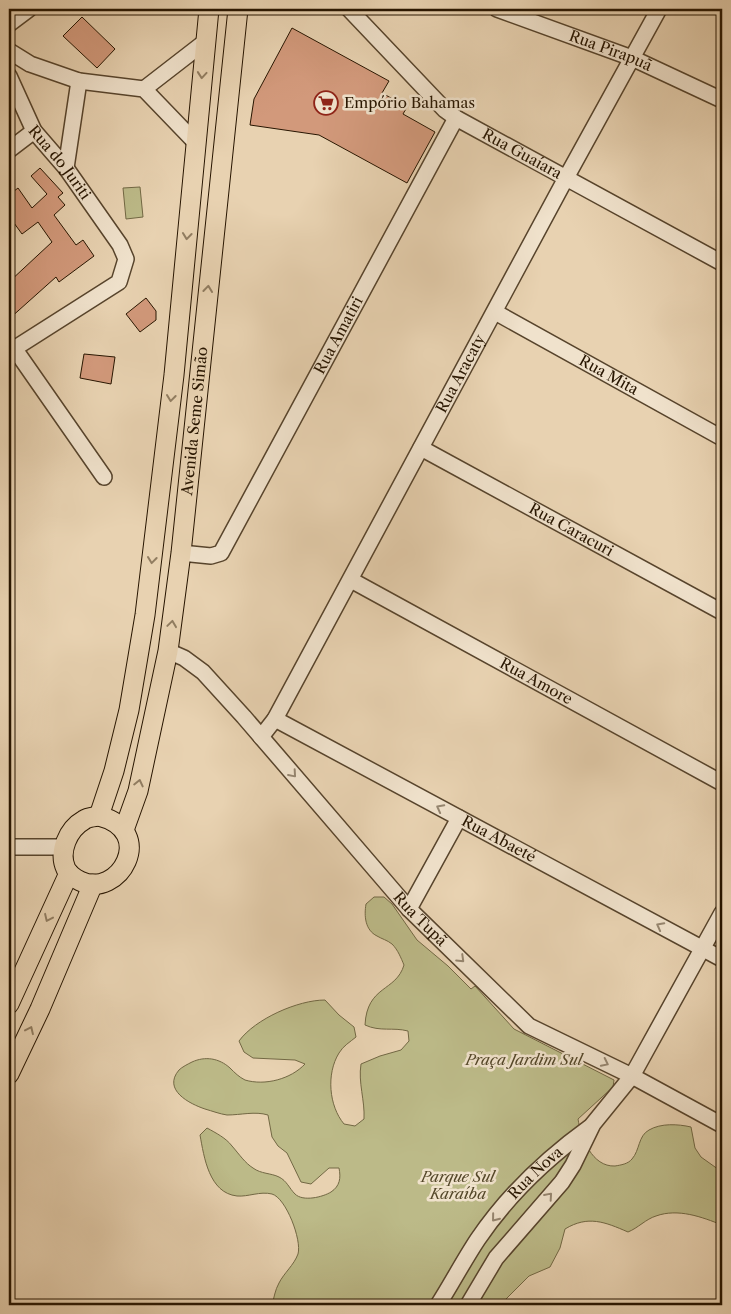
<svg xmlns="http://www.w3.org/2000/svg" width="731" height="1314" viewBox="0 0 731 1314" font-family="'Libre Caslon Text',serif">
  <style>
    .green { fill: #bcba88; stroke: #726844 }
    .building { fill: #d2997b; stroke: #271500 }
    .lines { fill: none; stroke-linecap: round; stroke-linejoin: round }
    .minor-casing { stroke: #57442c; stroke-width: 18 }
    .major-casing { stroke: #271500; stroke-width: 21 }
    .minor { stroke: #f0e2cc; stroke-width: 15 }
    .major { stroke: #e8d2b1; stroke-width: 19 }
    .oneway { stroke: #917d61 }
    .oneway2 { stroke: #968670 }
    .labels { text-anchor: middle; stroke-width: 5; stroke-linejoin: round; paint-order: stroke }
    .street-label { font-size: 15px; fill: #271500; stroke: #f0e2cc }
    .poi-label { font-size: 15px; fill: #271500; stroke: #f0e2cc; text-anchor: start }
    .park-label { font-size: 15px; font-style: italic; fill: #544729; stroke: #f0e2cc }
  </style>
  <rect width="100%" height="100%" fill="#e8d2b1"/>
  <filter id="stains"><feTurbulence type="fractalNoise" baseFrequency=".004" numOctaves="4"/><feColorMatrix values="0 0 0 0 .2 0 0 0 0 .09 0 0 0 0 .02 0 0 0 .5 -.17"/></filter>
  <radialGradient id="worn" r=".72"><stop offset=".6" stop-color="#630" stop-opacity="0"/><stop offset="1" stop-color="#630" stop-opacity=".3"/></radialGradient>
  <path class="green" d="M140 187 143 217 126 219 123 188Z
    M374 897H384L392 904 417 940 448 966 471 989 475 986 514 1029 614 1080 613 1087 578 1119C581 1138 592 1167 615 1166 621 1165 628 1164 632 1159 640 1150 638 1136 649 1130 661 1123 678 1124 691 1127L695 1148 701 1157 722 1172V1225C702 1217 678 1208 656 1216 646 1219 638 1228 628 1232 605 1222 588 1215 565 1229L560 1248 550 1267 529 1276 500 1305H272C274 1298 275 1290 279 1283 284 1273 294 1265 298 1254 302 1240 286 1198 272 1194 260 1191 248 1197 237 1196 209 1193 204 1157 200 1135L207 1128C216 1133 226 1138 232 1146 239 1154 245 1163 253 1168 261 1174 271 1173 279 1177 287 1181 289 1188 295 1194 303 1202 323 1197 331 1192 340 1186 341 1178 339 1168H329L311 1184 301 1182 287 1153 278 1146 272 1137 268 1115C255 1111 241 1115 227 1115 220 1114 212 1111 205 1109 190 1104 162 1090 179 1070 182 1067 188 1064 192 1062 205 1056 219 1058 230 1068 235 1073 239 1077 245 1080 265 1086 291 1079 305 1064L295 1060 253 1058 244 1052 239 1041C255 1019 298 1000 325 1000L339 1015 354 1027 356 1037C350 1042 343 1046 339 1053 326 1074 329 1106 344 1124L355 1126 364 1119C365 1100 358 1083 361 1064L380 1056 401 1050 409 1041 408 1031C393 1027 380 1032 365 1025 367 985 396 992 404 965 401 958 398 950 392 944 387 940 382 939 377 936 365 930 364 916 366 904Z"/>
  <path class="building" d="M82 17 115 49 97 68 63 36Z
    M292 28 389 81 382 93 407 107 403 114 435 132 407 183 319 135 250 125 254 99Z
    M40 168 63 193 58 197 65 205 54 215 76 245 83 240 94 256 59 282 56 277 9 319V282L52 242 38 222 22 234 14 223 9 227V195L18 188 32 208 47 194 31 176Z
    M146 298 156 311V320L140 332 126 314Z
    M84 354 115 357 111 384 80 378Z"/>
  <g class="lines">
    <g class="minor-casing">
      <g id="minor">
        <path id="s1" d="M349 9 445 110 456 118 722 263"/>
        <path id="s2" d="M497 9 632 58 722 100"/>
        <path d="M9 24 29 9"/>
        <path d="M9 51 30 64 79 81 144 89 196 143"/>
        <path id="s3" d="M9 76 34 131 66 168 120 245 126 259 119 282 9 352"/>
        <path d="M144 89 206 41"/>
        <path d="M9 150 34 131"/>
        <path d="M66 168 79 81"/>
        <path id="s4" d="M495 312 722 438"/>
        <path d="M14 348 104 477"/>
        <path id="s5" d="M421 448 722 612"/>
        <path id="s6" d="M181 553 211 556 221 553 456 118"/>
        <path id="s7" d="M351 580 722 783"/>
        <path id="s8" d="M168 651 184 658 203 672 244 717 409 909 529 1026 632 1076 722 1125"/>
        <path id="s9" d="M275 719 722 959"/>
        <path id="s10" d="M261 737 275 719 566 178 659 9"/>
        <path d="M9 847H63"/>
        <path d="M409 909 459 818"/>
        <path id="s11" d="M438 1305C452 1283 464 1260 478 1239 508 1195 547 1158 590 1127"/>
        <path d="M468 1305 496 1258 562 1182 573 1165 593 1124 632 1076 722 913"/>
      </g>
    </g>
    <g class="major-casing">
      <g id="major">
        <path d="M99 816 114 771 129 710 145 615 174 375 209 9"/>
        <path d="M99 816C158 831 119 900 80 881 74 878 69 875 66 869 58 852 68 829 84 820 88 817 94 817 99 816Z"/>
        <path id="s12" d="M124 830 138 791 168 651 181 553 238 9"/>
        <path d="M9 1004 69 873"/>
        <path d="M9 1074 40 1009 93 884"/>
      </g>
    </g>
    <use href="#minor" class="minor"/>
    <use href="#major" class="major"/>
  </g>
  <defs><path id="oneway-chevron" d="M-2-3.5L2.5 0L-2 3.5" fill="none" stroke-width="1.6" stroke-linecap="round" stroke-linejoin="round" transform="scale(1.25)"/></defs>
  <g class="oneway">
    <use href="#oneway-chevron" transform="translate(202 75) rotate(95)"/>
    <use href="#oneway-chevron" transform="translate(187 236) rotate(96)"/>
    <use href="#oneway-chevron" transform="translate(208 289) rotate(-84)"/>
    <use href="#oneway-chevron" transform="translate(171 398) rotate(97)"/>
    <use href="#oneway-chevron" transform="translate(152 560) rotate(97)"/>
    <use href="#oneway-chevron" transform="translate(172 624) rotate(-82)"/>
    <use href="#oneway-chevron" transform="translate(139 783) rotate(-77)"/>
    <use href="#oneway-chevron" transform="translate(48 918) rotate(115)"/>
    <use href="#oneway-chevron" transform="translate(30 1030) rotate(-65)"/>
  </g>
  <g class="oneway2">
    <use href="#oneway-chevron" transform="translate(293 774) rotate(49)"/>
    <use href="#oneway-chevron" transform="translate(440 808) rotate(-152)"/>
    <use href="#oneway-chevron" transform="translate(660 926) rotate(-152)"/>
    <use href="#oneway-chevron" transform="translate(461 959) rotate(44)"/>
    <use href="#oneway-chevron" transform="translate(605 1063) rotate(26)"/>
    <use href="#oneway-chevron" transform="translate(549 1196) rotate(-49)"/>
    <use href="#oneway-chevron" transform="translate(495 1218) rotate(129)"/>
  </g>
  <defs>
    <g id="supermarket-ring" transform="scale(1.25)"><circle r="9.5" fill="#f0e2cc" stroke="#8f2418" stroke-width="1.5"/><path d="M-6-5.5h2.5l.6 2H6L4.5 2H-2.5L-4.4-4H-6ZM-1.5 3.2a1.3 1.3 0 1 0 .1 0ZM3 3.2a1.3 1.3 0 1 0 .1 0Z" fill="#8f2418"/></g>
  </defs>
  <g fill-rule="evenodd">
    <use href="#supermarket-ring" x="326" y="103"/>
  </g>
  <g class="labels">
    <g class="street-label">
      <text dy="5" stroke="none"><textPath href="#s2" startOffset="121">Rua Pirapuã</textPath></text>
      <text dy="5" stroke="none"><textPath href="#s1" startOffset="228">Rua Guaíara</textPath></text>
      <text dy="5" stroke="none"><textPath href="#s3" startOffset="101">Rua do Juriti</textPath></text>
      <text dy="5" stroke="none"><textPath href="#s6" startOffset="288">Rua Amatiri</textPath></text>
      <text dy="5" stroke="none"><textPath href="#s10" startOffset="415">Rua Aracaty</textPath></text>
      <text dy="5" stroke="none"><textPath href="#s4" startOffset="130">Rua Mita</textPath></text>
      <text dy="5" stroke="none"><textPath href="#s12" startOffset="416">Avenida Seme Simão</textPath></text>
      <text dy="5" stroke="none"><textPath href="#s5" startOffset="171">Rua Caracuri</textPath></text>
      <text dy="5" stroke="none"><textPath href="#s7" startOffset="211">Rua Amore</textPath></text>
      <text dy="5" stroke="none"><textPath href="#s9" startOffset="254">Rua Abaeté</textPath></text>
      <text dy="5" stroke="none"><textPath href="#s8" startOffset="370">Rua Tupã</textPath></text>
      <text dy="5" stroke="none"><textPath href="#s11" startOffset="165">Rua Nova</textPath></text>
    </g>
    <g class="poi-label">
      <text x="344" y="108">Empório Bahamas</text>
    </g>
    <g class="park-label">
      <text x="524" y="1065">Praça Jardim Sul</text>
      <text x="458" y="1182">Parque Sul<tspan x="458" dy="17">Karaíba</tspan></text>
    </g>
  </g>
  <rect width="731" height="1314" fill="none" stroke="#e8d2b1" stroke-width="30"/>
  <rect x="10" y="10" width="711" height="1294" fill="none" stroke="#271500" stroke-width="2.5"/>
  <rect x="15" y="15" width="701" height="1284" fill="none" stroke="#271500"/>
  <rect width="100%" height="100%" filter="url(#stains)"/>
  <rect width="100%" height="100%" fill="url(#worn)"/>
</svg>
